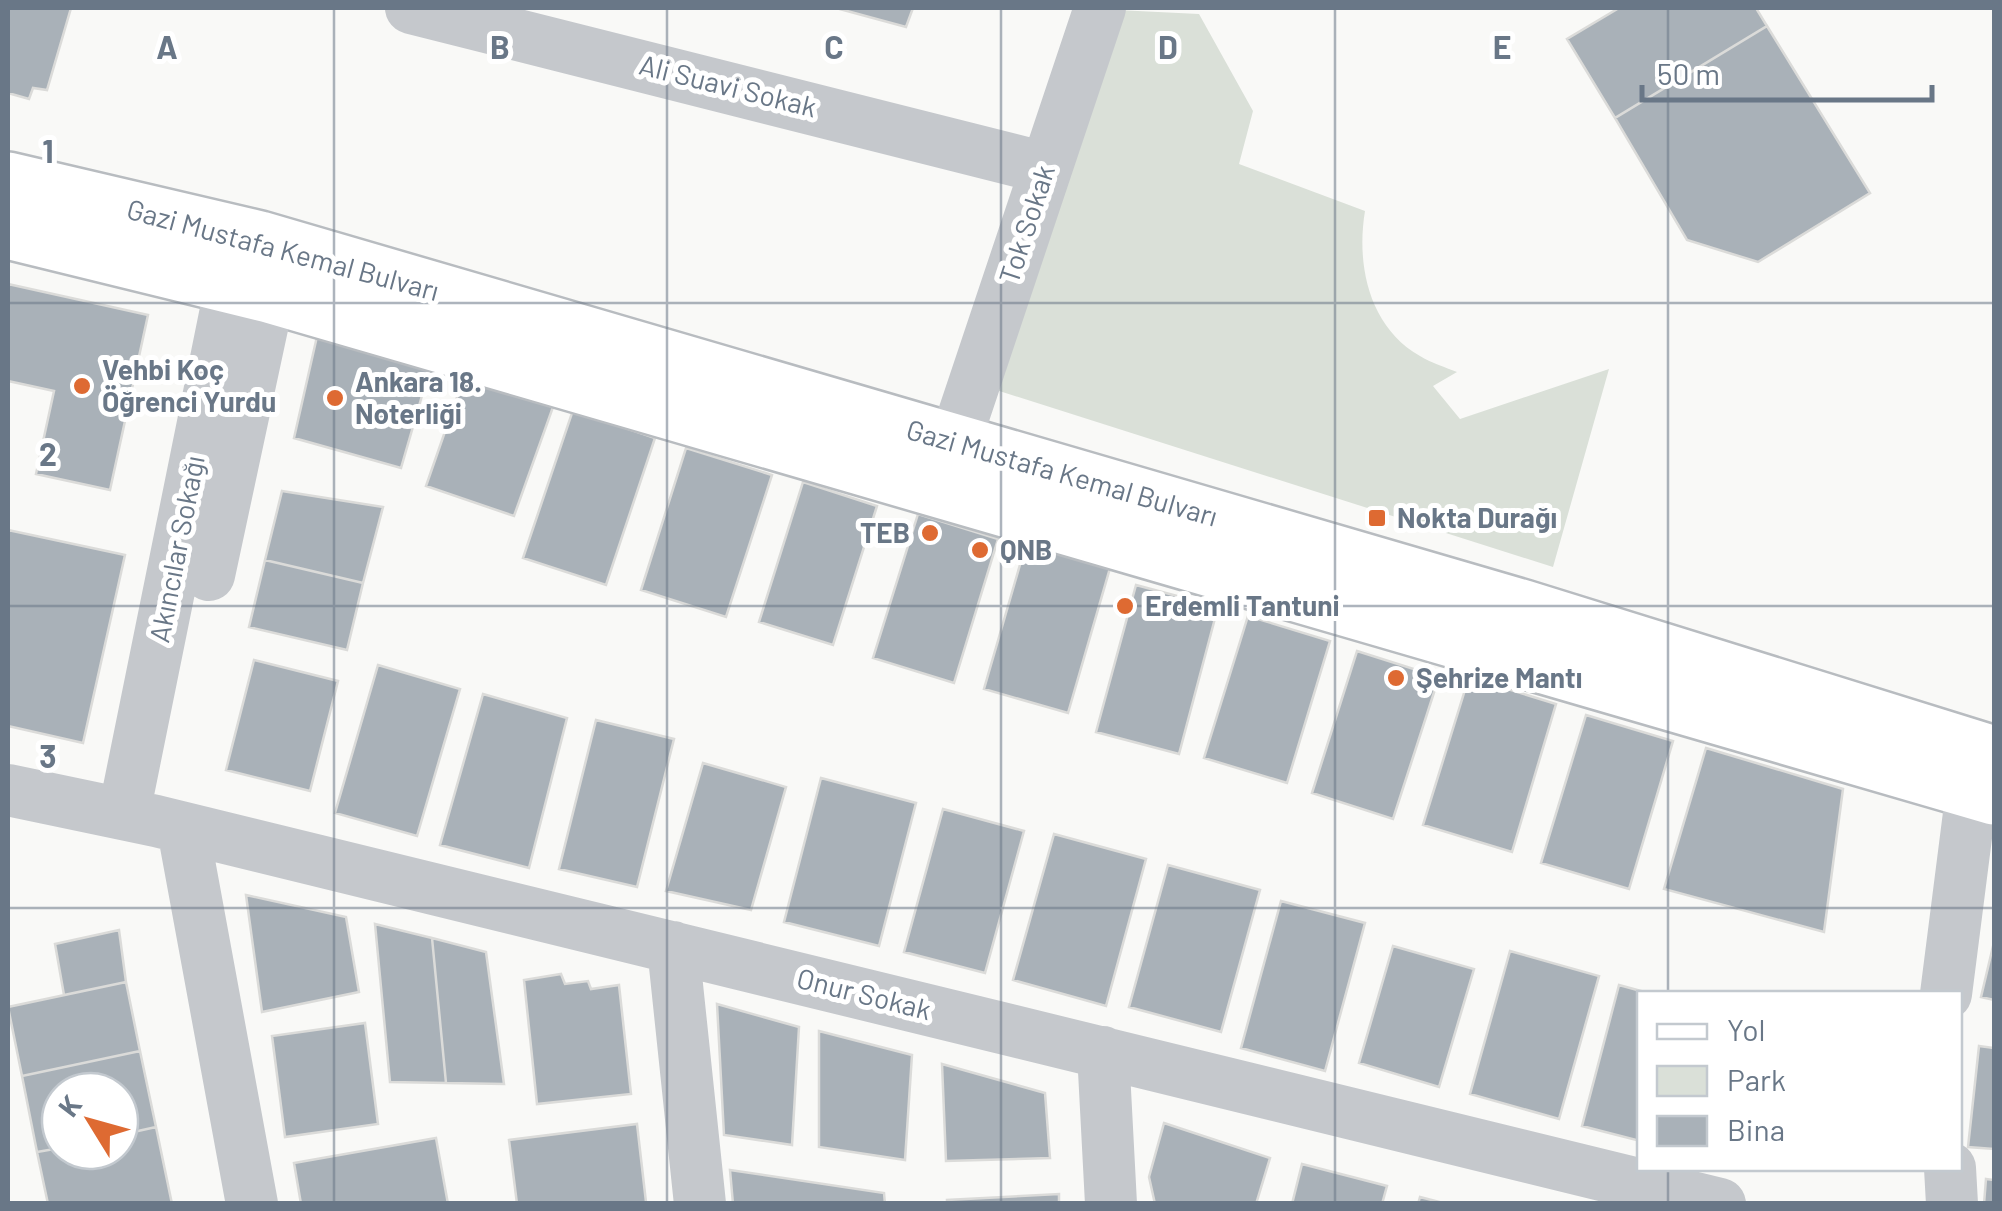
<svg xmlns="http://www.w3.org/2000/svg" width="2002" height="1211" viewBox="0 0 2002 1211" font-family="Barlow,sans-serif">
  <style>
    .green { fill: #dae0d8 }
    .building { fill: #a9b1b8; stroke: #dbdbd9; stroke-width: 2.5 }
    .lines { fill: none; stroke-linecap: round; stroke-linejoin: round }
    .major-casing { stroke: #b8bcc0; stroke-width: 60 }
    .minor { stroke: #c5c8cc; stroke-width: 52 }
    .major { stroke: #fff; stroke-width: 55 }
    .grid { fill: none; stroke: #697787; stroke-width: 2.5; stroke-opacity: 0.55 }
    .poi-dot { fill: #de6a32; stroke: #fff; stroke-width: 4 }
    .labels { text-anchor: middle; stroke-width: 10; stroke-linejoin: round; paint-order: stroke }
    .street-label { font-size: 28px; fill: #697787; stroke: #fff }
    .poi-label { font-size: 28px; font-weight: bold; fill: #697787; stroke: #fff; text-anchor: start }
    .grid-label { font-size: 32px; text-anchor: middle; font-weight: bold; fill: #697787; stroke: #fff; stroke-width: 10; stroke-linejoin: round; paint-order: stroke }
  </style>
  <rect width="100%" height="100%" fill="#f9f9f7"/>
  <path class="green" d="M1117 10 1199 14 1253 111 1239 164 1365 211C1356 265 1369 327 1420 356 1431 363 1445 367 1457 372L1433 386 1460 419 1609 369 1553 567 993 389Z"/>
  <path class="building" d="M8 8H71L47 90 33 88 29 99 8 93Z
    M836 8H913L906 27Z
    M1619 8H1756L1767 26 1615 118 1567 39Z
    M1767 26 1870 193 1758 262 1687 240 1615 118Z
    M8 284 148 315 110 490 36 474 54 391 8 381Z
    M318 332 430 368 401 468 294 438Z
    M464 377 553 407 514 516 426 486Z
    M573 410 655 438 606 585 523 558Z
    M686 448 772 475 726 617 641 590Z
    M803 482 877 506 833 645 759 622Z
    M282 491 383 507 363 583 265 560Z
    M918 514 998 539 954 683 873 658Z
    M8 530 125 555 83 743 8 726Z
    M1026 544 1110 568 1068 713 984 689Z
    M265 560 363 583 347 650 249 627Z
    M1136 585 1218 607 1179 754 1096 732Z
    M1248 616 1330 641 1287 783 1204 758Z
    M1357 651 1439 677 1393 819 1312 793Z
    M254 660 338 681 310 791 226 770Z
    M378 665 460 689 417 836 335 813Z
    M1469 677 1556 704 1512 852 1423 825Z
    M483 694 567 718 529 868 440 845Z
    M1586 715 1673 741 1629 889 1541 863Z
    M596 720 674 739 637 887 559 869Z
    M1706 748 1843 789 1824 932 1664 889Z
    M703 763 786 787 751 910 666 891Z
    M821 778 916 803 879 946 784 922Z
    M943 809 1024 831 985 973 904 952Z
    M1054 834 1146 859 1106 1006 1013 980Z
    M1168 865 1260 890 1221 1032 1129 1007Z
    M246 895 346 917 359 992 262 1012Z
    M1281 901 1365 923 1325 1071 1241 1048Z
    M375 924 432 938 446 1083 390 1082Z
    M119 930 126 982 64 995 55 944Z
    M432 938 486 952 504 1084 446 1083Z
    M1994 942V1000L1981 997Z
    M1393 946 1474 969 1439 1087 1359 1063Z
    M1510 951 1599 976 1559 1119 1470 1094Z
    M561 974 565 984 588 981 591 989 619 985 631 1094 537 1104 524 980Z
    M126 982 140 1051 22 1076 8 1007Z
    M1619 985 1652 994H1640V1141L1582 1126Z
    M717 1004 799 1027 792 1145 724 1135Z
    M365 1023 378 1124 285 1137 272 1036Z
    M819 1031 912 1055 905 1160 819 1147Z
    M1979 1046 1994 1048V1149L1968 1147Z
    M140 1051 156 1127 120 1135V1091H60V1148L37 1152 22 1076Z
    M942 1064 1045 1093 1050 1158 946 1161Z
    M1164 1123 1270 1158 1256 1204H1155L1149 1177Z
    M637 1124 646 1202 517 1204 509 1140Z
    M156 1127 172 1204H48L37 1152 60 1148V1151H120V1135Z
    M436 1138 448 1204H301L294 1163Z
    M1302 1164 1387 1186 1382 1204H1292Z
    M730 1170 884 1193 885 1204H733Z
    M1986 1179 1994 1180V1204H1984Z
    M1059 1194V1204H947V1200Z
    M1420 1197 1447 1204H1418Z"/>
  <g class="lines">
    <g class="major-casing">
      <path id="major" d="M8 180 260 239 1524 608 1994 754
        M8 231 269 295 1994 797"/>
    </g>
    <path class="minor" d="M411 8 1045 168
      M955 441 1100 8
      M209 575 269 295
      M8 790 156 821 1720 1204
      M124 813 231 285
      M183 829 252 1204
      M673 947 700 1204
      M1946 994 1972 790
      M1103 1052 1111 1204
      M1950 1168 1952 1204"/>
    <use href="#major" class="major"/>
  </g>
  <path class="grid" d="M334 8V1204M667 8V1204M1001 8V1204M1335 8V1204M1668 8V994M8 303H1994M8 606H1994M8 908H1994M1668 1168V1204"/>
  <g class="poi-dot">
    <circle cx="82" cy="386" r="10"/>
    <circle cx="335" cy="398" r="10"/>
    <rect x="1367" y="508" width="20" height="20" rx="5"/>
    <circle cx="930" cy="533" r="10"/>
    <circle cx="980" cy="550" r="10"/>
    <circle cx="1125" cy="606" r="10"/>
    <circle cx="1396" cy="678" r="10"/>
  </g>
  <g class="labels">
    <g class="street-label">
      <text transform="translate(728 86) rotate(14)" y="10">Ali Suavi Sokak</text>
      <text transform="translate(1027 224) rotate(-72)" y="10">Tok Sokak</text>
      <text transform="translate(283 250) rotate(15)" y="10">Gazi Mustafa Kemal Bulvarı</text>
      <text transform="translate(1062 473) rotate(16)" y="10">Gazi Mustafa Kemal Bulvarı</text>
      <text transform="translate(177 549) rotate(-79)" y="10">Akıncılar Sokağı</text>
      <text transform="translate(864 994) rotate(14)" y="10">Onur Sokak</text>
    </g>
    <g class="poi-label">
      <text x="102" y="380">Vehbi Koç<tspan x="102" dy="32">Öğrenci Yurdu</tspan></text>
      <text x="355" y="392">Ankara 18.<tspan x="355" dy="32">Noterliği</tspan></text>
      <text x="1397" y="528">Nokta Durağı</text>
      <text x="910" y="543" text-anchor="end">TEB</text>
      <text x="1000" y="560">QNB</text>
      <text x="1145" y="616">Erdemli Tantuni</text>
      <text x="1416" y="688">Şehrize Mantı</text>
    </g>
  </g>
  <g class="grid-label">
    <text x="167" y="59">A</text>
    <text x="500" y="59">B</text>
    <text x="834" y="59">C</text>
    <text x="1168" y="59">D</text>
    <text x="1502" y="59">E</text>
    <text x="48" y="163">1</text>
    <text x="48" y="466">2</text>
    <text x="48" y="768">3</text>
  </g>
  <rect width="2002" height="1211" fill="none" stroke="#697787" stroke-width="20"/>
  <rect x="1637" y="991" width="325" height="180" fill="#ffffff" stroke="#c3c9cf" stroke-width="2.5"/>
  <rect x="1657" y="1024" width="50" height="15" fill="#ffffff" stroke="#c3c9cf" stroke-width="2.5"/>
  <text x="1727" y="1041" font-size="30" fill="#697787">Yol</text>
  <rect x="1657" y="1066" width="50" height="30" fill="#dae0d8" stroke="#c3c9cf" stroke-width="2.5"/>
  <text x="1727" y="1091" font-size="30" fill="#697787">Park</text>
  <rect x="1657" y="1116" width="50" height="30" fill="#a9b1b8" stroke="#c3c9cf" stroke-width="2.5"/>
  <text x="1727" y="1141" font-size="30" fill="#697787">Bina</text>
  <g transform="translate(90 1121) rotate(307)"><circle r="48" fill="#ffffff" stroke="#c3c9cf" stroke-width="2.5"/>
  <path d="M0-8L18 38L0 25L-18 38Z" fill="#de6a32"/>
  <text y="-15" font-size="28" font-weight="bold" text-anchor="middle" fill="#697787">K</text>
  </g>
  <path d="M1642 85v15h290v-15" fill="none" stroke="#697787" stroke-width="5"/>
  <text x="1657" y="85" font-size="30" fill="#697787" stroke="#ffffff" stroke-width="8" paint-order="stroke">50 m</text>
</svg>
